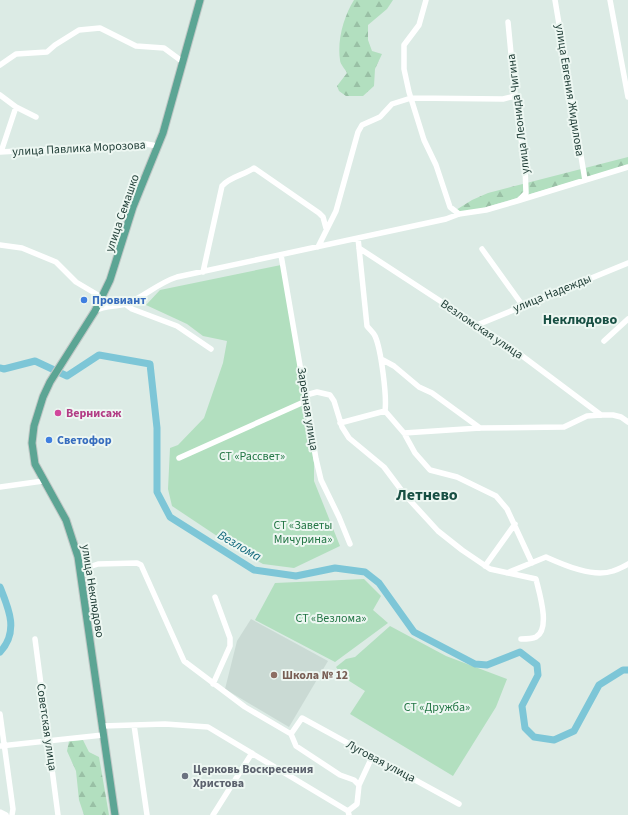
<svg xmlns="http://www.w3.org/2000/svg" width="628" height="815" viewBox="0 0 628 815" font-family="'Source Sans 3',sans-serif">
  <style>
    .built { fill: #cadad4 }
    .forest { fill: url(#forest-firs) }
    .garden { fill: #b2dfbf }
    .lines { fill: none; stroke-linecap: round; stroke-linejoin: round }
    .river { stroke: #7dc6d7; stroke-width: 7 }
    .major-casing { stroke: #c0c8c6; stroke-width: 9 }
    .minor { stroke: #fff; stroke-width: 5.5 }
    .major { stroke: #5ca594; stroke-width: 7 }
    .shop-dot { fill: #3f7fe0; stroke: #edf7f2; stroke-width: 1.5 }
    .hotel-dot { fill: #d1479c; stroke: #edf7f2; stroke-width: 1.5 }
    .education-dot { fill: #8d6e63; stroke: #edf7f2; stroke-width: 1.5 }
    .worship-dot { fill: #6b7280; stroke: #edf7f2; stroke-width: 1.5 }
    .labels { text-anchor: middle; stroke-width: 4; stroke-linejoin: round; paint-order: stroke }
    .street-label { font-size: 12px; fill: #1d3b34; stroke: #edf7f2 }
    .shop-label { font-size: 12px; font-weight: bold; fill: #366cbe; stroke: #edf7f2; text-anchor: start }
    .hotel-label { font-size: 12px; font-weight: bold; fill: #b23c85; stroke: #edf7f2; text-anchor: start }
    .park-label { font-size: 12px; fill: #237645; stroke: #edf7f2 }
    .education-label { font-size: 12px; font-weight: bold; fill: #785e54; stroke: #edf7f2; text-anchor: start }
    .worship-label { font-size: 12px; font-weight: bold; fill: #5b616d; stroke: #edf7f2; text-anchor: start }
    .water-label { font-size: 13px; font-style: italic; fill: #12687c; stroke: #edf7f2 }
    .quarter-label { font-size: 14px; font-weight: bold; fill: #174f43; stroke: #edf7f2 }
    .district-label { font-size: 16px; font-weight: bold; fill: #174f43; stroke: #edf7f2 }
  </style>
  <defs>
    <pattern id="forest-firs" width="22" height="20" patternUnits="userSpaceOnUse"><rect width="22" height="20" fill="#b2dfbf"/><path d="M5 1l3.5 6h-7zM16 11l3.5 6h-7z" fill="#99c0a5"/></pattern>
  </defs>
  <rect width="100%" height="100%" fill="#dcebe5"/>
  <path class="built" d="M251 619 328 661 289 727 225 689 237 641Z"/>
  <path class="forest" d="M354 0H393L387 9 368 25V40L372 51 382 54 375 69 374 86 363 96H346L339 91 337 86 347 73C345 69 340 64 340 60 337 40 344 16 354 0Z
    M628 157V165L480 209 459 214 456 210 472 200 488 193Z
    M83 740 89 752 99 757 109 815H84L79 800 76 771 67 751 69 741Z"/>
  <path class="garden" d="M281 265 314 463V481L340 546 294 568 263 564 238 550 172 506 168 489 170 448 178 445 204 418 223 363 227 341 203 336 187 324 146 305 160 290Z
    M364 579 381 596 373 610 388 623 335 662 255 620 275 583Z
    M390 626 446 656 507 679 496 707 453 776 350 714 365 691 343 677 336 667 346 659 355 657Z"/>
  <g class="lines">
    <path class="river" d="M0 368 4 369 35 361 67 376 99 355 150 364 157 428V492L170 517 254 570 296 576 335 568 365 572 379 583 414 632 475 664 487 665 520 652 537 665 538 675 522 706 525 728 534 737 554 740 574 731 599 685 623 670H628
      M0 587C9 609 19 632 0 652"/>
    <g class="major-casing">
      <path id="major" d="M115 815 78 557 66 520 35 464 32 443 34 426 43 397 50 382 95 311 110 280 133 207 163 133 200 0"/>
    </g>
    <path class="minor" d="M426 0 419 25 404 45V69L409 92 424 140 436 165 450 207 459 214
      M555 0 585 180
      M610 0 628 97
      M508 22 515 96 525 166 526 193 519 200
      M0 65 16 54 47 52 55 45 79 30 100 28 136 46 164 48 183 62
      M0 95 16 107 36 117
      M0 152 146 144 158 146
      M1 152 16 107
      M0 245 22 248 56 262 76 282 103 298 108 306
      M318 247 336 211 358 132 362 125 380 117 392 104 411 98 503 99 515 96
      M359 248 509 346 601 415
      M482 249 523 306
      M281 255 316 459 321 480 339 517 350 544
      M203 272 222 186C229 177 244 175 254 168L319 213 323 217 326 228
      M125 304 132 309 177 326 211 349
      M95 311C105 305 115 307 126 304 144 297 158 283 177 277L446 219 459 214 486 210 517 201 628 167
      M477 325 628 263
      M604 341 628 319
      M381 359 394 366 419 387 432 393 480 428
      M306 395 317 392 330 395 334 401 342 427 349 438 384 467 405 495 438 531 462 550 490 569 536 579C539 592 551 629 536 637 532 639 525 639 521 639
      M385 411 404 433 415 453 430 470 457 477 496 496 507 509 532 563
      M340 423 385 411C387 396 381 349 375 336 373 332 369 329 367 326L358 238
      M404 433 480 428 564 427 587 416 601 415H613L621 417 628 422
      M179 458 306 401
      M0 487 43 481
      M485 566 515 524
      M80 570 98 564 137 563 141 565 184 661 245 707 291 734
      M507 573 546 557C564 565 593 578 613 571 618 569 623 567 628 564
      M35 639 58 815
      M213 684 230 646V638L215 597
      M0 714 13 809 12 815
      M134 725 147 815
      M102 726 165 724 208 727 348 811 349 815
      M291 734 302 718 459 804
      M291 734 296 746 340 775 354 780 359 785
      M0 746 103 735
      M348 811 357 804 359 785 372 757
      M0 812 6 815
      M213 815 252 753"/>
    <use href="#major" class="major"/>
  </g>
  <g class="shop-dot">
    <circle cx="84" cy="300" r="4"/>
    <circle cx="49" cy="440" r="4"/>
  </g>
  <circle class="hotel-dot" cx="58" cy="413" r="4"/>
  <circle class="education-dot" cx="274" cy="675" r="4"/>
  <circle class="worship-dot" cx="185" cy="776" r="4"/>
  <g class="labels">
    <g class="street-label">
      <text transform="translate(570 90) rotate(81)" y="4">улица Евгения Жидилова</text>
      <text transform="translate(518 114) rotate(-97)" y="4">улица Леонида Чигина</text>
      <text transform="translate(79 148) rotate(-3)" y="4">улица Павлика Морозова</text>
      <text transform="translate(122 213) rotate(-71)" y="4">улица Семашко</text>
      <text transform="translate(552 293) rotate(-22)" y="4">улица Надежды</text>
      <text transform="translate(482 329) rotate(34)" y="4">Везломская улица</text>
      <text transform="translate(308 409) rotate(81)" y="4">Заречная улица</text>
      <text transform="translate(93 591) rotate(81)" y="4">улица Неклюдово</text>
      <text transform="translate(47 727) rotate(82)" y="4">Советская улица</text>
      <text transform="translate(381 761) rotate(28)" y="4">Луговая улица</text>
    </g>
    <g class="shop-label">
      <text x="92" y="304">Провиант</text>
      <text x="57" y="444">Светофор</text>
    </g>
    <g class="hotel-label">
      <text x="66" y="417">Вернисаж</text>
    </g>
    <g class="park-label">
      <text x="252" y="460">СТ «Рассвет»</text>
      <text x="303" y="529">СТ «Заветы<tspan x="303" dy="14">Мичурина»</tspan></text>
      <text x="331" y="622">СТ «Везлома»</text>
      <text x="437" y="711">СТ «Дружба»</text>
    </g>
    <g class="education-label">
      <text x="282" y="679">Школа № 12</text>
    </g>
    <g class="worship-label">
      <text x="193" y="773">Церковь Воскресения<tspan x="193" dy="14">Христова</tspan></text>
    </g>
    <g class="water-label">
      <text transform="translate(240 545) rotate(30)" y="5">Везлома</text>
    </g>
    <g class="quarter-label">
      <text x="580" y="324">Неклюдово</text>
    </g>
    <g class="district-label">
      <text x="427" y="500">Летнево</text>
    </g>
  </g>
</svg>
